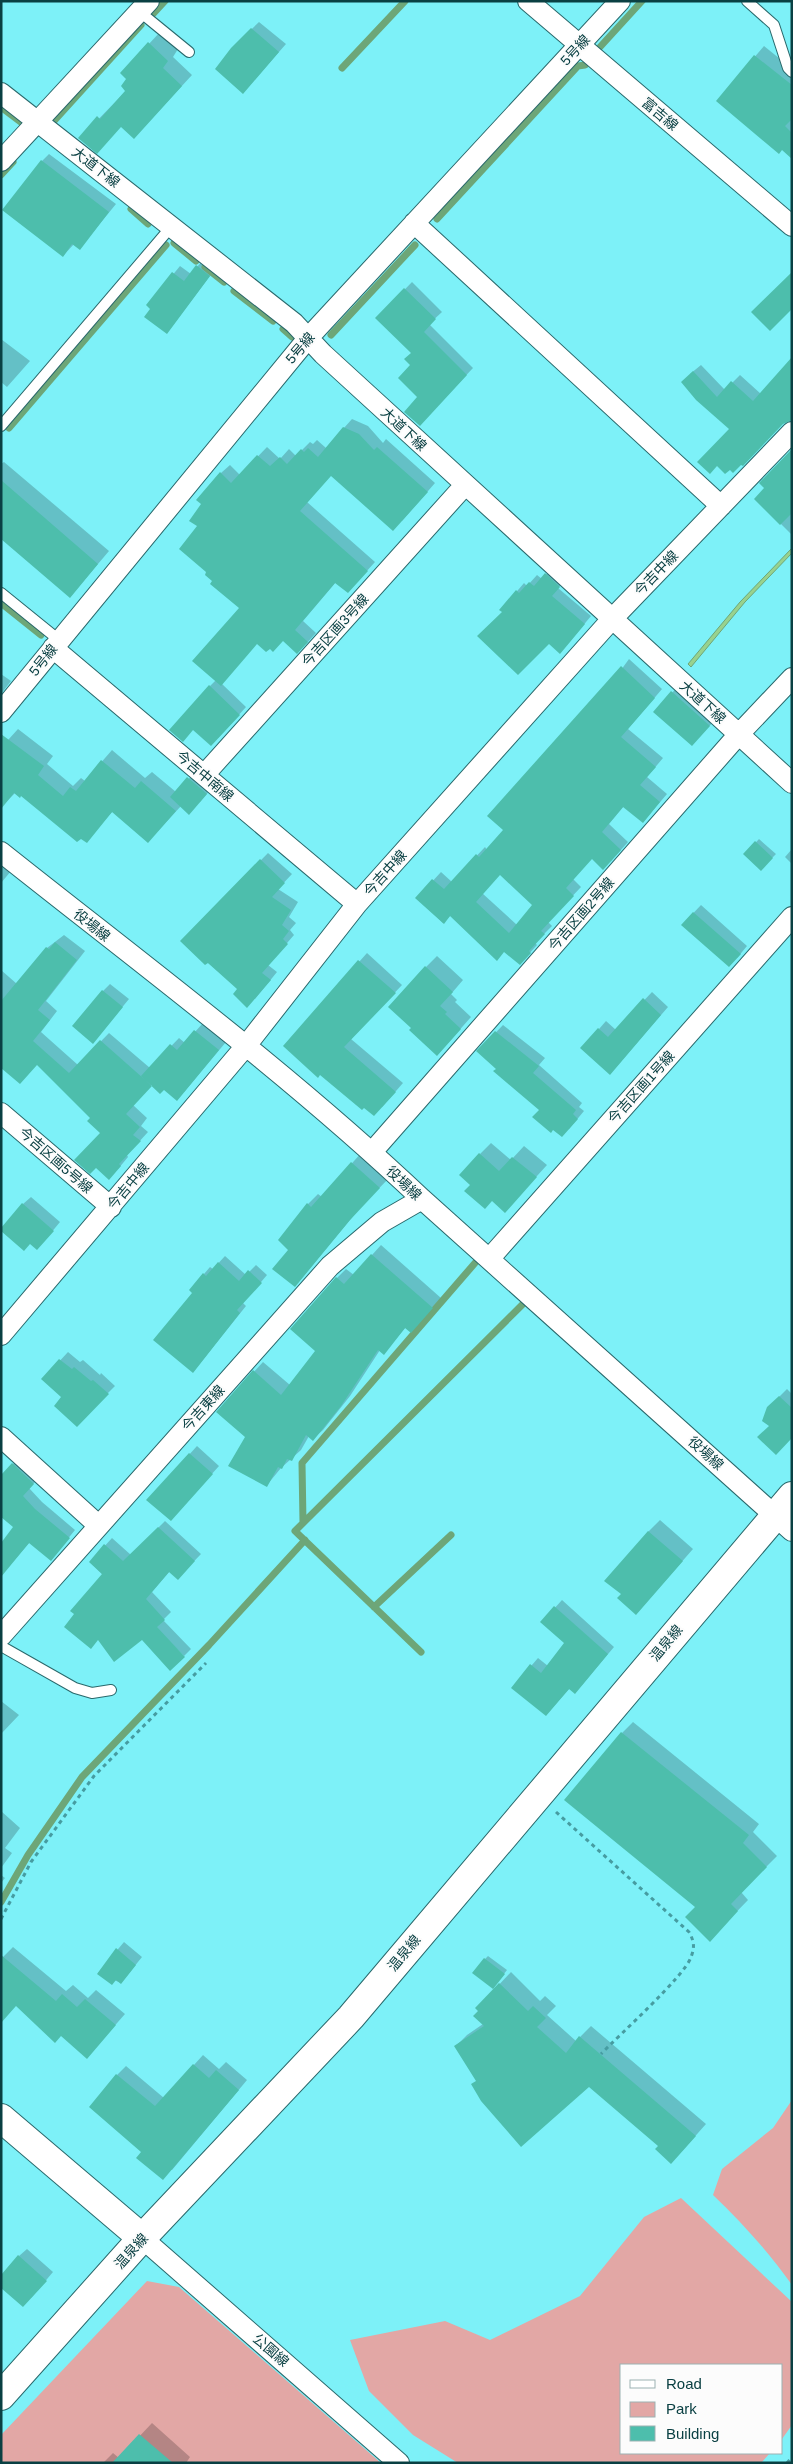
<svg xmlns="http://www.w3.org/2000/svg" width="793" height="2464" viewBox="0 0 793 2464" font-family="Helvetica,'Noto Sans JP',sans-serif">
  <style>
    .green { fill: #e2a7a5 }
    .water { fill: #98d28e; stroke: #6da678 }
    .shadow { fill: #0003; fill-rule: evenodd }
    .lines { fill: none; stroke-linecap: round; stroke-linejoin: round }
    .stream { stroke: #6da678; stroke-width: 7 }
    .building { fill: #4dbeac; fill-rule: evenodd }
    .lane-casing { stroke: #29686b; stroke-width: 12 }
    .street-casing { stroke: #29686b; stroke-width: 22 }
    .secondary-casing { stroke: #29686b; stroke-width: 30 }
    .path { stroke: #469ca1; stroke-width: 3; stroke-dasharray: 4 4; stroke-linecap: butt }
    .lane { stroke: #fff; stroke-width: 10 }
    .street { stroke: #fff; stroke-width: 20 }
    .secondary { stroke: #fff; stroke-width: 28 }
    .labels { text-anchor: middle; stroke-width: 4; stroke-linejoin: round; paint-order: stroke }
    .street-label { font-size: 14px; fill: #0a4043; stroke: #fcfcfc }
  </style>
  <rect width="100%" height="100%" fill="#7df1f8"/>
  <path class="green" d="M792 2100V2285C768 2251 742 2223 713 2195L722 2169 773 2128Z
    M681 2198 792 2302V2425L782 2439V2365H622V2453H770L761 2463H458L413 2435 369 2391 350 2340 445 2321 490 2340 580 2296 644 2217Z
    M147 2281 179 2287 381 2463H1V2435Z"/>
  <path class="water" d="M792 548V553L745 602 691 667 688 664 740 602Z"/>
  <path class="shadow" d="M259 22 286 44 251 84 232 48Z
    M160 32 178 49 173 57 192 75 145 126H122L80 138 126 91 128 79 122 73Z
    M764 46 790 67 792 65V157L717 101Z
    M49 154 116 204 80 248 74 244 63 256 42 161Z
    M204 259 216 268 167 333 148 305 180 266 191 274Z
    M412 282 442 312 429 324 473 368 426 418 419 397 412 365V353L377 318Z
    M1 339 30 361 7 387 1 382Z
    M701 365 725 390 740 375 761 394 731 429 690 374Z
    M352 419 368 426 383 443 386 439 435 483 402 521 331 475 307 502 375 562 356 583 336 582 303 621 316 633 306 644 283 640 257 643 221 683 246 707 218 738 210 686 216 680 241 608 214 581 208 571 199 526 221 473 230 465 240 475 267 447 280 459 289 449 296 456 310 442 313 444 317 440 326 448Z
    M792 451V535L756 499 766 488Z
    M4 462 109 551 70 597 1 538V464Z
    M553 567 567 579 558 588 591 616 567 645 549 642 501 610 524 583 527 586 537 575 542 579Z
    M629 659 662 689 628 729 663 758 647 777 667 794 643 822 624 806 609 824 628 842 611 861 592 857 573 879 581 887 548 922 552 926 535 943 537 945 527 956 505 951 451 915 443 923 417 898 441 872 452 882 485 847 487 850 505 830ZM500 874 534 905 517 925 482 893Z
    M1 674 11 681 1 694Z
    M680 684 717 718 699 737 655 712Z
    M18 729 53 756 47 764 73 786 81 778 85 781 112 750 145 778 152 772 176 792 200 767 217 782 200 802 181 806 158 831 113 811 86 841 21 794 15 793 1 807 8 740Z
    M759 839 776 854 761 869 745 854Z
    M792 849V864L785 857Z
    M268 853 292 874 278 889 298 902 289 917 296 923 290 930 294 935 268 965 277 972 255 999 239 989 182 941Z
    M1 863 11 871 1 883Z
    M701 905 747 946 737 958 683 924Z
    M64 935 85 951 46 1001 57 1011 41 1032 78 1065 109 1033 150 1068 179 1038 185 1043 203 1023 226 1042 184 1092 152 1084 133 1105 147 1118 141 1126 148 1132 127 1155 128 1157 118 1169 102 1133 92 1118 38 1064 1 1066V970L17 984 47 948Z
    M367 953 402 985 351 1039 403 1083 382 1107 284 1046Z
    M437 956 463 980 451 994 457 1000 455 1002 471 1017 448 1043 426 967Z
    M110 984 129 999 100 1034 103 991Z
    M652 992 668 1007 617 1066 599 1029 606 1021 616 1030Z
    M503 1025 545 1058 539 1065 582 1103 579 1107 584 1111 569 1129 540 1109 478 1051Z
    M491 1143 511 1160 524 1146 547 1165 505 1211 480 1154Z
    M362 1152 390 1177 360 1208 295 1286 290 1250 308 1204 318 1194 322 1197Z
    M31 1197 60 1222 45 1240 31 1242 23 1204Z
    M381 1245 441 1298 420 1322 406 1327 384 1353 380 1350 350 1396 323 1430 313 1439 309 1436 301 1450 281 1468 267 1485 246 1436 218 1411 263 1362 290 1385 317 1351 337 1278 346 1269 354 1275Z
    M225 1256 246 1275 256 1265 267 1275 243 1303 246 1306 193 1372 194 1293 204 1274 210 1267 213 1269Z
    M68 1352 80 1362 83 1360 100 1375 101 1373 115 1386 76 1425 63 1397 43 1379Z
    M787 1389 792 1394V1437L771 1426 768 1408Z
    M197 1446 219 1466 178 1512 148 1500Z
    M20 1457 40 1477 29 1488 42 1502 75 1530 57 1552 30 1542 9 1566 15 1527 13 1464Z
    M660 1520 693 1549 636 1614 648 1532Z
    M165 1521 201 1554 178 1578 170 1571 152 1592 171 1612 163 1620 191 1649 184 1656 90 1562 112 1538 131 1555Z
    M562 1600 614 1647 582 1685 570 1688 546 1715 513 1687 538 1658 548 1666 566 1643 542 1622Z
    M1 1701 19 1715 1 1734Z
    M633 1722 759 1824 753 1832 777 1856 741 1892 748 1900 720 1929 697 1907 622 1733Z
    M1 1811 20 1828 5 1848 12 1853 1 1868Z
    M1 1875 5 1878 1 1883Z
    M124 1942 142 1957 121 1983 98 1973Z
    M13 1947 66 1991 73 1985 88 1998 96 1990 125 2014 96 2047 1 1959Z
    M488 1956 507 1970 496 1984 485 1959Z
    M511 1972 540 2001 545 1996 556 2006 547 2015 576 2041 591 2026 706 2124 682 2151 660 2146 589 2085 477 2080 456 2046 467 2035 483 2024 477 2008Z
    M203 2055 219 2069 226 2062 247 2080 172 2170 143 2152 117 2075 126 2066 164 2098Z
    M27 2249 53 2272 31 2298 19 2256Z
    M152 2423 190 2457 186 2463H103L113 2453 119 2458Z"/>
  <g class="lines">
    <path class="stream" d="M153 14 165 1
      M600 47 642 1
      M342 68 405 1
      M1 107 22 123
      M54 121 141 25
      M1 175 13 162
      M131 209 148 224
      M437 219 578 66 585 65
      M174 243 196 261
      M205 267 224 282
      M234 291 273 321
      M283 329 292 337
      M331 335 415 245
      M9 428 166 245
      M1 603 41 635
      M303 1523 302 1463 475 1263
      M374 1607 451 1535
      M421 1652 295 1531 523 1304
      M1 1902 28 1855 82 1777 209 1645 305 1540"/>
  </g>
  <path class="building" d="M251 28 279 52 243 94 215 69 231 48Z
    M148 42 168 61 163 68 182 86 134 139 121 127 97 154 78 138 97 116 100 119 125 91 121 86 126 79 120 73Z
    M754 55 792 85V119L785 126 792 133V159L782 150 779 154 716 101Z
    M41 160 109 212 80 250 72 244 63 257 2 210Z
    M196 265 210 276 167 334 144 317 150 309 146 305 172 272 184 281Z
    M792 272V309L770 331 751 312Z
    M404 288 436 319 424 332 467 375 420 426 404 412 417 397 398 378 410 365 404 359 411 353 375 318Z
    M792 357V420L783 424 743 466 741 465 733 473 730 470 725 474 717 466 710 474 697 462 729 429 696 400 681 382 693 371 717 397 731 381 753 401Z
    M343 427 359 434 374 450 377 447 428 492 393 531 331 476 300 511 368 571 348 593 335 583 295 630 308 642 297 654 283 641 273 652 270 649 266 652 257 644 221 686 192 661 239 608 210 584 212 581 205 575 206 572 179 549 197 526 189 521 201 504 196 500 220 472 231 483 257 455 270 466 280 457 287 464 301 449 304 452 308 448 318 457Z
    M792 449V513L780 525 754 499 764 488 759 483Z
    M1 480 98 564 70 598 1 539Z
    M545 573 560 587 552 596 585 624 560 654 549 644 518 675 477 636 502 612 499 610 516 590 519 593 529 582 534 586Z
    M621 666 655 698 621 737 656 767 640 785 660 802 643 823 623 807 602 832 621 850 603 870 592 859 566 888 574 896 541 931 545 934 529 951 531 953 520 965 504 952 497 961 450 916 444 924 415 898 432 879 444 889 476 854 479 857 503 830 487 816ZM500 875 532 905 509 933 476 902Z
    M209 685 240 715 211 746 193 730 183 742 169 730Z
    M671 691 710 726 692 746 653 712Z
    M1 734 44 766 38 775 63 796 70 787 76 791 101 760 135 788 141 781 176 811 148 843 112 812 87 843 81 839 77 842 21 796 20 798 14 793 1 809Z
    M187 777 207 794 189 815 170 797Z
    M755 841 773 858 761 871 743 854Z
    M260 859 285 883 272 897 291 910 282 925 289 931 283 939 288 944 262 973 271 980 247 1008 233 994 237 989 208 963 205 965 180 941Z
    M693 912 741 954 729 967 681 925Z
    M55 942 77 960 38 1010 50 1020 33 1041 69 1073 100 1040 152 1086 126 1114 140 1127 133 1135 141 1141 119 1164 121 1166 109 1180 96 1168 90 1174 74 1160 100 1133 87 1121 90 1118 37 1065 20 1084 1 1068V1001L46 947 49 949Z
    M358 960 396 993 344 1047 396 1092 374 1116 364 1108 362 1110 320 1075 318 1078 283 1046Z
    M425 966 453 992 440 1006 447 1012 445 1014 461 1029 437 1056 409 1030 411 1028 388 1007Z
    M102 990 123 1007 93 1044 72 1026Z
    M643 998 661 1015 610 1075 580 1048 598 1028 608 1037Z
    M194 1030 219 1050 177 1101 164 1090 160 1094 141 1076 170 1044 177 1050Z
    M495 1031 539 1066 533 1073 576 1110 573 1114 578 1119 562 1137 553 1130 551 1133 532 1117 539 1110 493 1071 496 1069 476 1051Z
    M479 1153 499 1171 512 1157 537 1177 505 1213 492 1201 485 1209 464 1191 470 1185 459 1175Z
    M351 1162 380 1188 350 1220 295 1287 272 1269 288 1250 278 1240 307 1203 311 1207Z
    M22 1203 54 1231 37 1250 30 1244 24 1251 1 1231V1228Z
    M371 1254 433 1308 411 1333 405 1328 384 1355 378 1350 341 1406 313 1441 306 1435 292 1461 287 1459 282 1469 278 1467 267 1487 228 1466 245 1437 216 1412 253 1370 281 1395 315 1351 290 1329 336 1277 344 1284Z
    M218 1262 239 1281 248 1270 262 1283 237 1310 240 1313 193 1373 153 1340 192 1293 189 1290 203 1273 206 1276Z
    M59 1359 72 1369 74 1367 91 1381 93 1380 109 1394 77 1427 54 1406 61 1397 41 1379Z
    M779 1396 792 1408V1438L776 1455 757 1437 769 1426 762 1421 767 1407Z
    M189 1453 213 1474 171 1521 146 1500Z
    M12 1463 34 1484 23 1496 35 1509 70 1538 51 1561 29 1543 1 1577V1543L13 1527 1 1517V1475Z
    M158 1527 195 1561 178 1580 169 1572 146 1599 165 1620 157 1627 185 1657 170 1671 142 1640 114 1662 98 1640 91 1649 64 1627 74 1614 70 1611 102 1574 89 1562 104 1544 123 1561Z
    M648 1531 683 1561 636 1615 617 1598 621 1594 604 1581Z
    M554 1606 608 1654 575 1694 569 1689 546 1716 511 1688 530 1664 541 1673 564 1643 540 1622Z
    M621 1732 749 1835 743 1843 767 1867 731 1904 738 1911 710 1942 685 1917 695 1907 564 1800Z
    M116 1948 136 1965 121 1984 116 1980 112 1985 97 1974Z
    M1 1955 56 2001 62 1994 77 2007 85 1999 116 2025 87 2059 61 2036 55 2043 16 2006 1 2023Z
    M484 1958 505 1974 493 1989 472 1973Z
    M499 1983 528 2011 533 2006 546 2018 537 2027 566 2053 579 2036 696 2136 671 2164 655 2149 658 2146 589 2087 521 2147 481 2101 471 2084 476 2081 454 2046 484 2026 473 2016 478 2011 475 2008Z
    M193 2064 209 2078 216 2070 239 2090 163 2180 136 2158 141 2152 89 2107 116 2074 155 2106Z
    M18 2255 47 2281 23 2307 1 2288V2275Z
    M139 2434 173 2463H112Z"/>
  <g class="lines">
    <g class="lane-casing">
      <path id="lane" d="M747 1 774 25 788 68 792 72
        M140 12 189 52
        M1 426 171 227
        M1 593 59 640
        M1 1646 75 1688 92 1693 111 1690"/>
    </g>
    <g class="street-casing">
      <path id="street" d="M528 1 792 226
        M1 93 294 323 323 354 792 783
        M1 161 149 1
        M414 223 721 506
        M53 648 357 904
        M1 712 309 337 620 1
        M204 775 465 485
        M1 852C143 965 290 1074 422 1199L792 1531
        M1 1113 111 1207
        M372 1152 739 734 792 678
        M490 1258 792 917
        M1 1335 245 1047 357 904 612 619 792 432
        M1 1437 98 1525
        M1 1636 330 1266 382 1222 422 1199
        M142 2238 399 2463"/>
    </g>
    <g class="secondary-casing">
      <path id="secondary" d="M1 2118 142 2238
        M1 2396 142 2238 351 2017 792 1496"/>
    </g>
    <path class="path" d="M556 1812 689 1932C694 1941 695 1947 691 1957 685 1976 618 2036 601 2054
      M1 1919 31 1862 94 1776 206 1663
      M787 2463 792 2457"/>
    <use href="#lane" class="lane"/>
    <use href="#street" class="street"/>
    <use href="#secondary" class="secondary"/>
  </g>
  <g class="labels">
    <g class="street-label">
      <text transform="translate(575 50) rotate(-47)" y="5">5号線</text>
      <text transform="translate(660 114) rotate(40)" y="5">富吉線</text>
      <text transform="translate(96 167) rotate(38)" y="5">大道下線</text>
      <text transform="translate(300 348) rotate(-49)" y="5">5号線</text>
      <text transform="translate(404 429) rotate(43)" y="5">大道下線</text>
      <text transform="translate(656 573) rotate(-46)" y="5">今吉中線</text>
      <text transform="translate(335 630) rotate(-48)" y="5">今吉区画3号線</text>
      <text transform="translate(43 660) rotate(-51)" y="5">5号線</text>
      <text transform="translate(703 702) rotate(42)" y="5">大道下線</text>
      <text transform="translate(205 776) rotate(40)" y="5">今吉中南線</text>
      <text transform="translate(385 873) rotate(-48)" y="5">今吉中線</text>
      <text transform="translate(581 914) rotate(-49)" y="5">今吉区画2号線</text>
      <text transform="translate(92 925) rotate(39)" y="5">役場線</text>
      <text transform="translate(641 1087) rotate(-48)" y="5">今吉区画1号線</text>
      <text transform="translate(56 1160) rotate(41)" y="5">今吉区画5号線</text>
      <text transform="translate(404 1183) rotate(43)" y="5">役場線</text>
      <text transform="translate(128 1186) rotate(-50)" y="5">今吉中線</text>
      <text transform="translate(203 1408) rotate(-48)" y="5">今吉東線</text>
      <text transform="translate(706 1453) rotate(42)" y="5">役場線</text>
      <text transform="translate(666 1643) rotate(-50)" y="5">温泉線</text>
      <text transform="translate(404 1953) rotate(-50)" y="5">温泉線</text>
      <text transform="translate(131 2251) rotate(-48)" y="5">温泉線</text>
      <text transform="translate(271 2350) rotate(41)" y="5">公園線</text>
    </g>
  </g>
  <rect width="793" height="2464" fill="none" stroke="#0a4043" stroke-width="5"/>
  <rect x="620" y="2364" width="162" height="90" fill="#fcfcfc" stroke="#9bb1b2"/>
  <rect x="630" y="2380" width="25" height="8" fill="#ffffff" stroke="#9bb1b2"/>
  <text x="666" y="2389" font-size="15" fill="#0a4043">Road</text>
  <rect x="630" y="2402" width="25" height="15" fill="#e2a7a5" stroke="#9bb1b2"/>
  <text x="666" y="2414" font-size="15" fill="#0a4043">Park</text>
  <rect x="630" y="2426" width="25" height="15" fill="#4dbeac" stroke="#9bb1b2"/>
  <text x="666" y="2439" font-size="15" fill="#0a4043">Building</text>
</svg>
